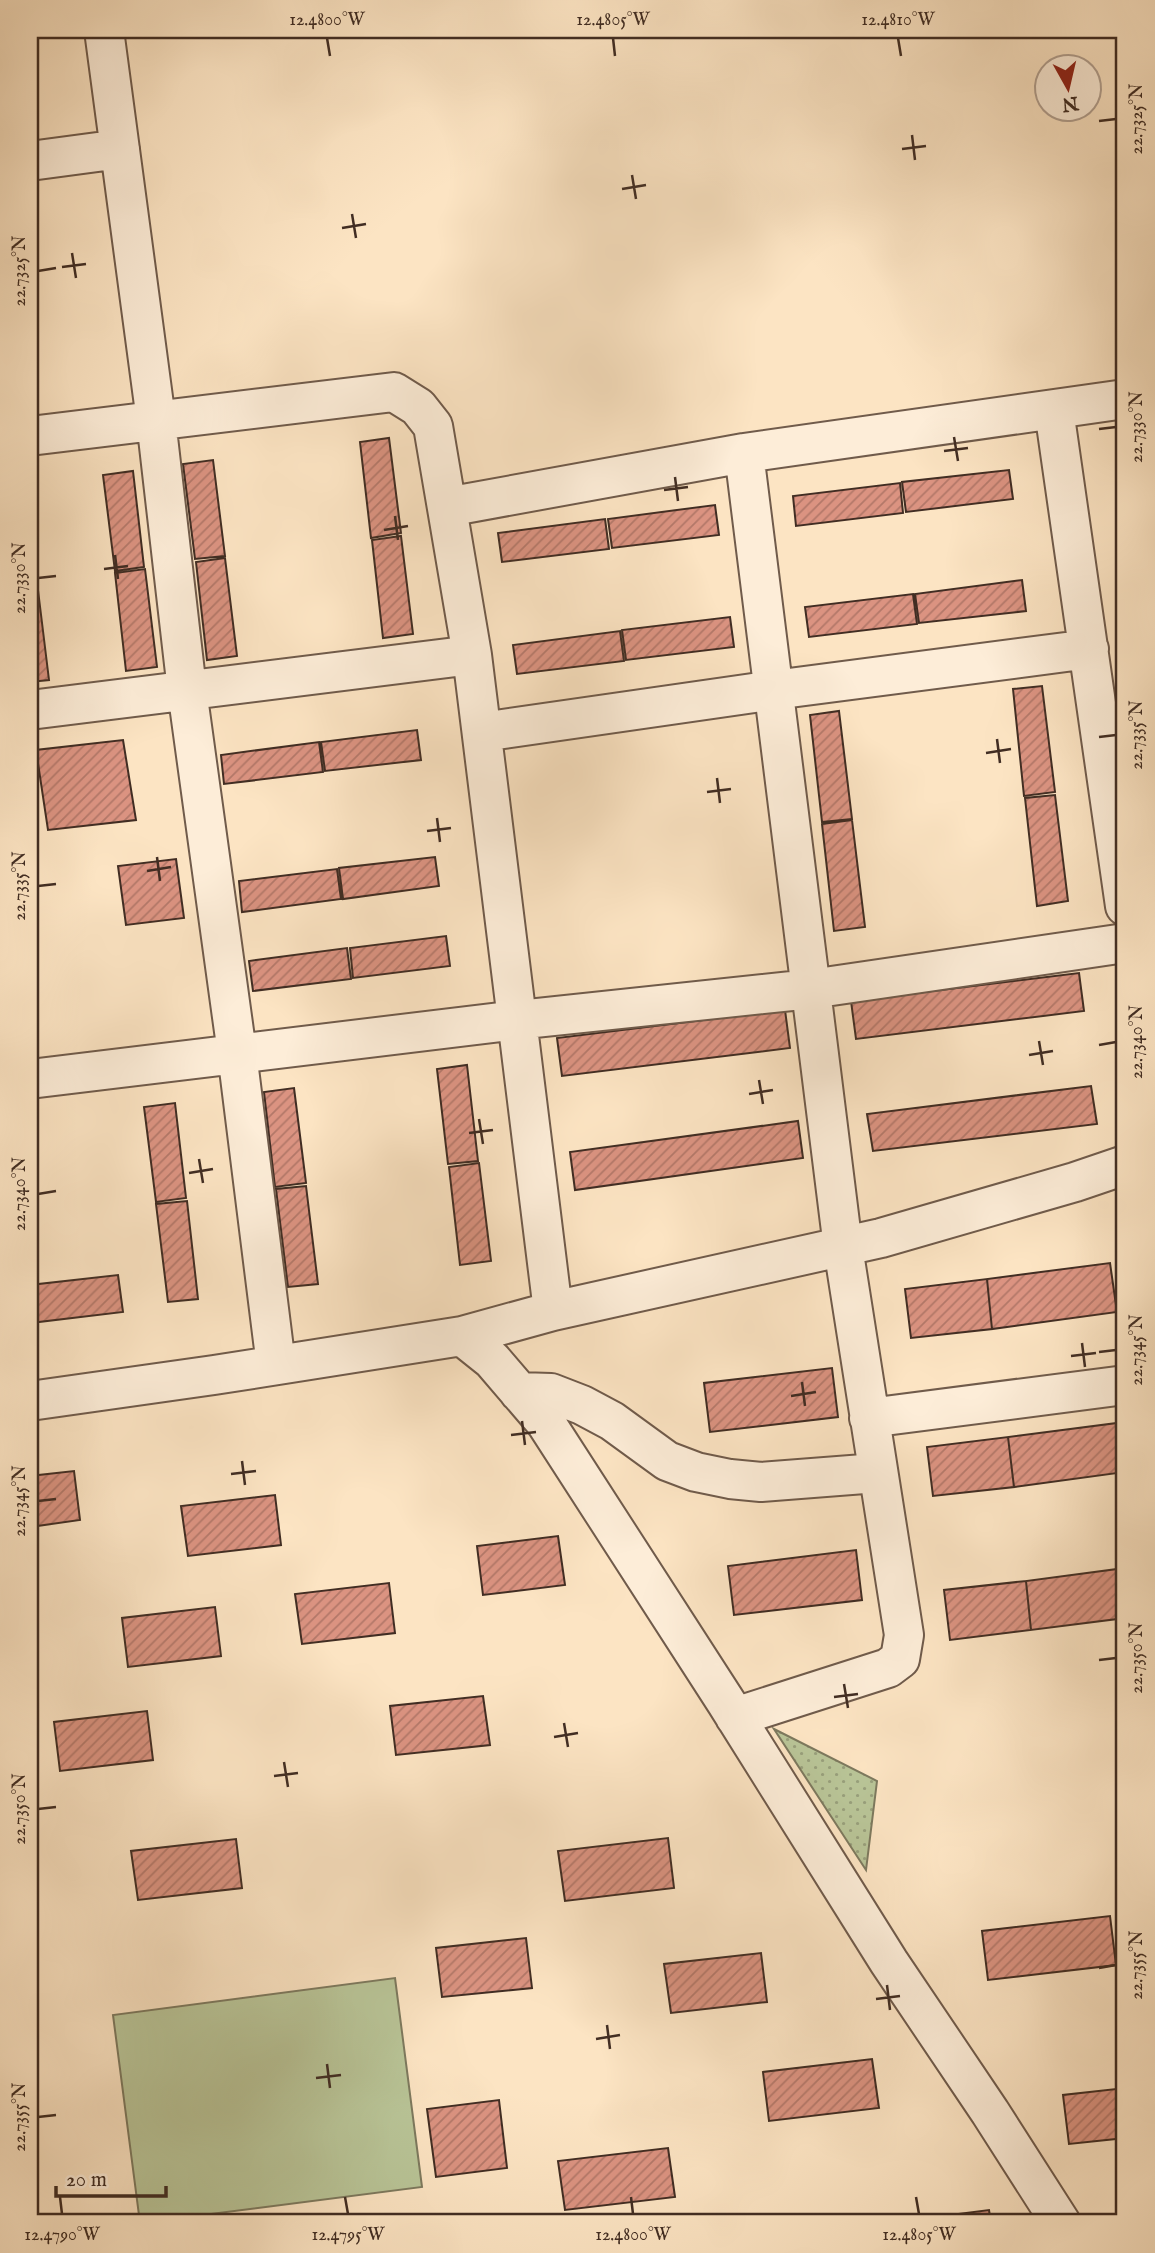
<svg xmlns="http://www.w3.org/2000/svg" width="1155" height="2253" viewBox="0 0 1155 2253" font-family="'IM FELL English',serif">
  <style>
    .grass { fill: #b9c598; stroke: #7d795e; stroke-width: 2 }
    .park { fill: url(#park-dots); stroke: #7d795e; stroke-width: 2 }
    .building { fill: url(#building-hatch); stroke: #412d23; stroke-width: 2 }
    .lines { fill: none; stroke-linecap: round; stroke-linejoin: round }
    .street-casing { stroke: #705b4b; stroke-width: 42 }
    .street { stroke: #fdedd8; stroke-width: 38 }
    .ticks { fill: none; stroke: #412d23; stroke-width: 2.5 }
    .neatline { fill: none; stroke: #412d23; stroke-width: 2.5 }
    .ticks-label { font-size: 18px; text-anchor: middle; fill: #412d23 }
  </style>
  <defs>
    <pattern id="park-dots" width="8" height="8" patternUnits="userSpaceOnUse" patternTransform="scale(1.75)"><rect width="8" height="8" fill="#b9c598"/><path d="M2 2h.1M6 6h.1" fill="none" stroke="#98a07c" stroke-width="1.8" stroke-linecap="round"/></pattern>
    <pattern id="building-hatch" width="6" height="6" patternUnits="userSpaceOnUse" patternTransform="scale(1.75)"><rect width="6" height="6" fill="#db9381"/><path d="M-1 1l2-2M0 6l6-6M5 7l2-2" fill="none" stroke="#b37869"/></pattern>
  </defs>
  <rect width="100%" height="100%" fill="#fce4c3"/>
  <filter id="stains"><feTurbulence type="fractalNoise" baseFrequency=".00286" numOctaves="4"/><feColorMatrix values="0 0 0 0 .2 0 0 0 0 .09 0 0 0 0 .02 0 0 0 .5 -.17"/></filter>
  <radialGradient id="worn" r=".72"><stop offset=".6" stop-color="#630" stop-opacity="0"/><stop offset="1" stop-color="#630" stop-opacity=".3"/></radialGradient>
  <path class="grass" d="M395 1978 422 2187 140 2223 113 2015Z"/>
  <path class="park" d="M774 1729 877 1781 866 1870Z"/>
  <path class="building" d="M389 438 401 533 371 538 360 442Z
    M213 460 225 556 195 559 183 464Z
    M1009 470 1013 499 906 512 902 482Z
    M133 471 144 567 115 571 103 475Z
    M900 483 903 513 796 526 793 496Z
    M715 505 719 535 612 548 608 519Z
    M605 519 609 549 502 562 498 533Z
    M30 522 36 580 30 581Z
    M401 536 413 634 383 638 372 540Z
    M225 558 237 656 207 660 196 562Z
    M145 569 157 667 126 671 115 573Z
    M1022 580 1026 611 919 623 915 594Z
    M37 582 49 680 30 682V583Z
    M913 594 917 624 809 637 805 607Z
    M730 617 734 647 626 660 622 630Z
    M620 631 624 661 517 674 513 645Z
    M1125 663V714L1119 664Z
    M1042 686 1055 792 1024 796 1013 689Z
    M839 711 852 819 822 822 810 715Z
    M417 730 421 760 325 771 321 742Z
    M123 740 136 820 48 830 36 750Z
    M319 742 323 772 224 784 221 755Z
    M1055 795 1068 901 1037 906 1025 798Z
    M852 820 865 927 834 931 822 824Z
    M435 857 439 886 343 899 339 868Z
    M176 859 184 918 126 925 118 866Z
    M337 869 341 899 242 912 239 881Z
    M446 936 450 966 353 978 350 948Z
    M347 948 351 979 253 991 249 961Z
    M1079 973 1084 1011 856 1039 851 1001Z
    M785 1010 790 1048 562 1076 557 1038Z
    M467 1065 478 1161 448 1164 437 1069Z
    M1091 1086 1097 1124 873 1151 867 1114Z
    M294 1088 306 1183 275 1187 264 1092Z
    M175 1103 186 1198 156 1202 144 1107Z
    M798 1121 803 1158 575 1190 570 1152Z
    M479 1163 491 1261 460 1265 449 1167Z
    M306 1186 318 1284 288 1287 276 1189Z
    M187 1201 198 1299 168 1302 156 1204Z
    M1110 1263 1117 1312 992 1329 987 1279Z
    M118 1275 123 1312 30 1323V1285Z
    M987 1279 992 1329 911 1338 905 1289Z
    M832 1368 838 1417 710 1432 704 1383Z
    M1125 1422V1472L1014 1487 1008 1437Z
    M1008 1437 1014 1487 933 1496 927 1447Z
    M74 1471 80 1520 30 1527V1476Z
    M275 1495 281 1545 188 1556 181 1506Z
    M558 1536 565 1585 483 1595 477 1546Z
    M856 1550 862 1600 734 1615 728 1566Z
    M1125 1568V1618L1031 1630 1026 1581Z
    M1026 1581 1031 1630 950 1640 944 1590Z
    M389 1583 395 1633 302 1644 295 1594Z
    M215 1607 221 1656 128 1667 122 1618Z
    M483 1696 490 1745 396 1755 390 1706Z
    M147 1711 153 1760 60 1771 54 1722Z
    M668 1838 674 1888 565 1901 558 1851Z
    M236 1839 242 1888 138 1900 131 1851Z
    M1110 1916 1116 1965 988 1980 982 1931Z
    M526 1938 532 1988 442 1997 436 1948Z
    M761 1953 767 2002 671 2013 664 1964Z
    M872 2059 879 2108 769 2121 763 2072Z
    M1125 2088V2138L1069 2144 1063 2095Z
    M499 2100 507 2168 436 2177 427 2109Z
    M668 2148 675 2197 565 2210 558 2161Z
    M989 2210 991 2223H904V2221Z"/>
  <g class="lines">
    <g class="street-casing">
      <path id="street" d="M104 30 156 420 187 690 237 1053 276 1365
        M30 161 120 149
        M1054 410 1125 906
        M30 436 394 392 418 407 433 426 472 655 553 1311
        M447 507 744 453 1125 399
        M30 710 472 655
        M482 732 774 690 1089 649
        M30 1079 517 1020 811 989 1125 943
        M462 1336 553 1311 881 1238 1075 1182 1125 1165
        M519 1392 551 1393 582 1405 612 1421 667 1461 696 1472 730 1479 761 1482 877 1473
        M30 1401 214 1375 462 1336 492 1360 546 1423 726 1702 889 1962 990 2112 1061 2223
        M869 1418 1125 1385
        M735 1717 888 1668 900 1659 904 1635 843 1247 744 453"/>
    </g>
    <use href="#street" class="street"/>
  </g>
  <path class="ticks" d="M327 38 330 56M613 38 615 56M898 38 901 56M1099 121 1116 119M912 135 915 160M902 149 926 146M632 175 636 199M622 189 646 185M352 214 356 238M342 228 366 224M72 253 76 278M62 267 86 264M38 271 56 268M1099 429 1116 427M954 437 958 461M944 451 968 448M675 477 678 501M664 490 688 487M395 516 398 540M384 530 408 526M115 555 118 579M104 569 128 566M38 578 56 576M1099 737 1116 735M997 739 1000 763M986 753 1011 749M717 778 720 803M707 792 731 789M437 818 440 842M427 831 451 828M157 857 160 881M147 871 171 867M38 886 56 884M1039 1041 1043 1065M1099 1045 1116 1042M1029 1055 1053 1051M759 1080 763 1104M749 1094 773 1090M479 1119 483 1144M469 1133 493 1130M199 1159 203 1183M189 1173 213 1169M38 1194 56 1191M1082 1343 1085 1367M1099 1352 1116 1350M1071 1356 1096 1353M802 1382 805 1406M791 1396 816 1392M522 1421 525 1445M511 1435 536 1432M242 1461 245 1485M231 1474 256 1471M38 1501 56 1499M1099 1660 1116 1658M844 1684 848 1708M834 1697 858 1694M564 1723 568 1747M554 1737 578 1733M284 1762 288 1787M274 1776 298 1773M38 1809 56 1807M1099 1968 1116 1965M887 1985 890 2010M876 1999 900 1996M607 2025 610 2049M596 2039 620 2035M327 2064 330 2088M316 2078 341 2075M38 2117 56 2115M60 2197 62 2214M345 2197 348 2214M631 2197 633 2214M916 2197 919 2214"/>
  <rect width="1155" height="2253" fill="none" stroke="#fce4c3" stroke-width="77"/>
  <g transform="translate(1068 88) rotate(172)"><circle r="33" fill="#fdedd8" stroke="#b2a090" stroke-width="2"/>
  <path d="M0-5L12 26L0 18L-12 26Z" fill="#8f2418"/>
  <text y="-10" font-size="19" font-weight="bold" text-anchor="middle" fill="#412d23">N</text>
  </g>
  <path d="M56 2186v10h110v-10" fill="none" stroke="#412d23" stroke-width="3.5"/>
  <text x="66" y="2186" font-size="21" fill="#412d23" stroke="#fdedd8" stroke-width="5" paint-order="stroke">20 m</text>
  <rect x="38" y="38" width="1078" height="2176" class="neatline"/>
  <g class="ticks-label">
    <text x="327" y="25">12.4800°W</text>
    <text x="613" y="25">12.4805°W</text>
    <text x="898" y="25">12.4810°W</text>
    <text transform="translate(1136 119) rotate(-90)" y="6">22.7325°N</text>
    <text transform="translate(19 271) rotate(-90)" y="6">22.7325°N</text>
    <text transform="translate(1136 427) rotate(-90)" y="6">22.7330°N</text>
    <text transform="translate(19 578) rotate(-90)" y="6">22.7330°N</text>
    <text transform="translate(1136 735) rotate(-90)" y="6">22.7335°N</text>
    <text transform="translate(19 886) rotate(-90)" y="6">22.7335°N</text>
    <text transform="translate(1136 1042) rotate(-90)" y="6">22.7340°N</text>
    <text transform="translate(19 1194) rotate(-90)" y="6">22.7340°N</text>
    <text transform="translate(1136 1350) rotate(-90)" y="6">22.7345°N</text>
    <text transform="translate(19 1501) rotate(-90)" y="6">22.7345°N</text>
    <text transform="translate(1136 1658) rotate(-90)" y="6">22.7350°N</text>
    <text transform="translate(19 1809) rotate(-90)" y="6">22.7350°N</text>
    <text transform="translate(1136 1965) rotate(-90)" y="6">22.7355°N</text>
    <text transform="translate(19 2117) rotate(-90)" y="6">22.7355°N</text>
    <text x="62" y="2240">12.4790°W</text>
    <text x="348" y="2240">12.4795°W</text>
    <text x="633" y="2240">12.4800°W</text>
    <text x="919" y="2240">12.4805°W</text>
  </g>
  <rect width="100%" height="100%" filter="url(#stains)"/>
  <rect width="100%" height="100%" fill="url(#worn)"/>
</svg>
